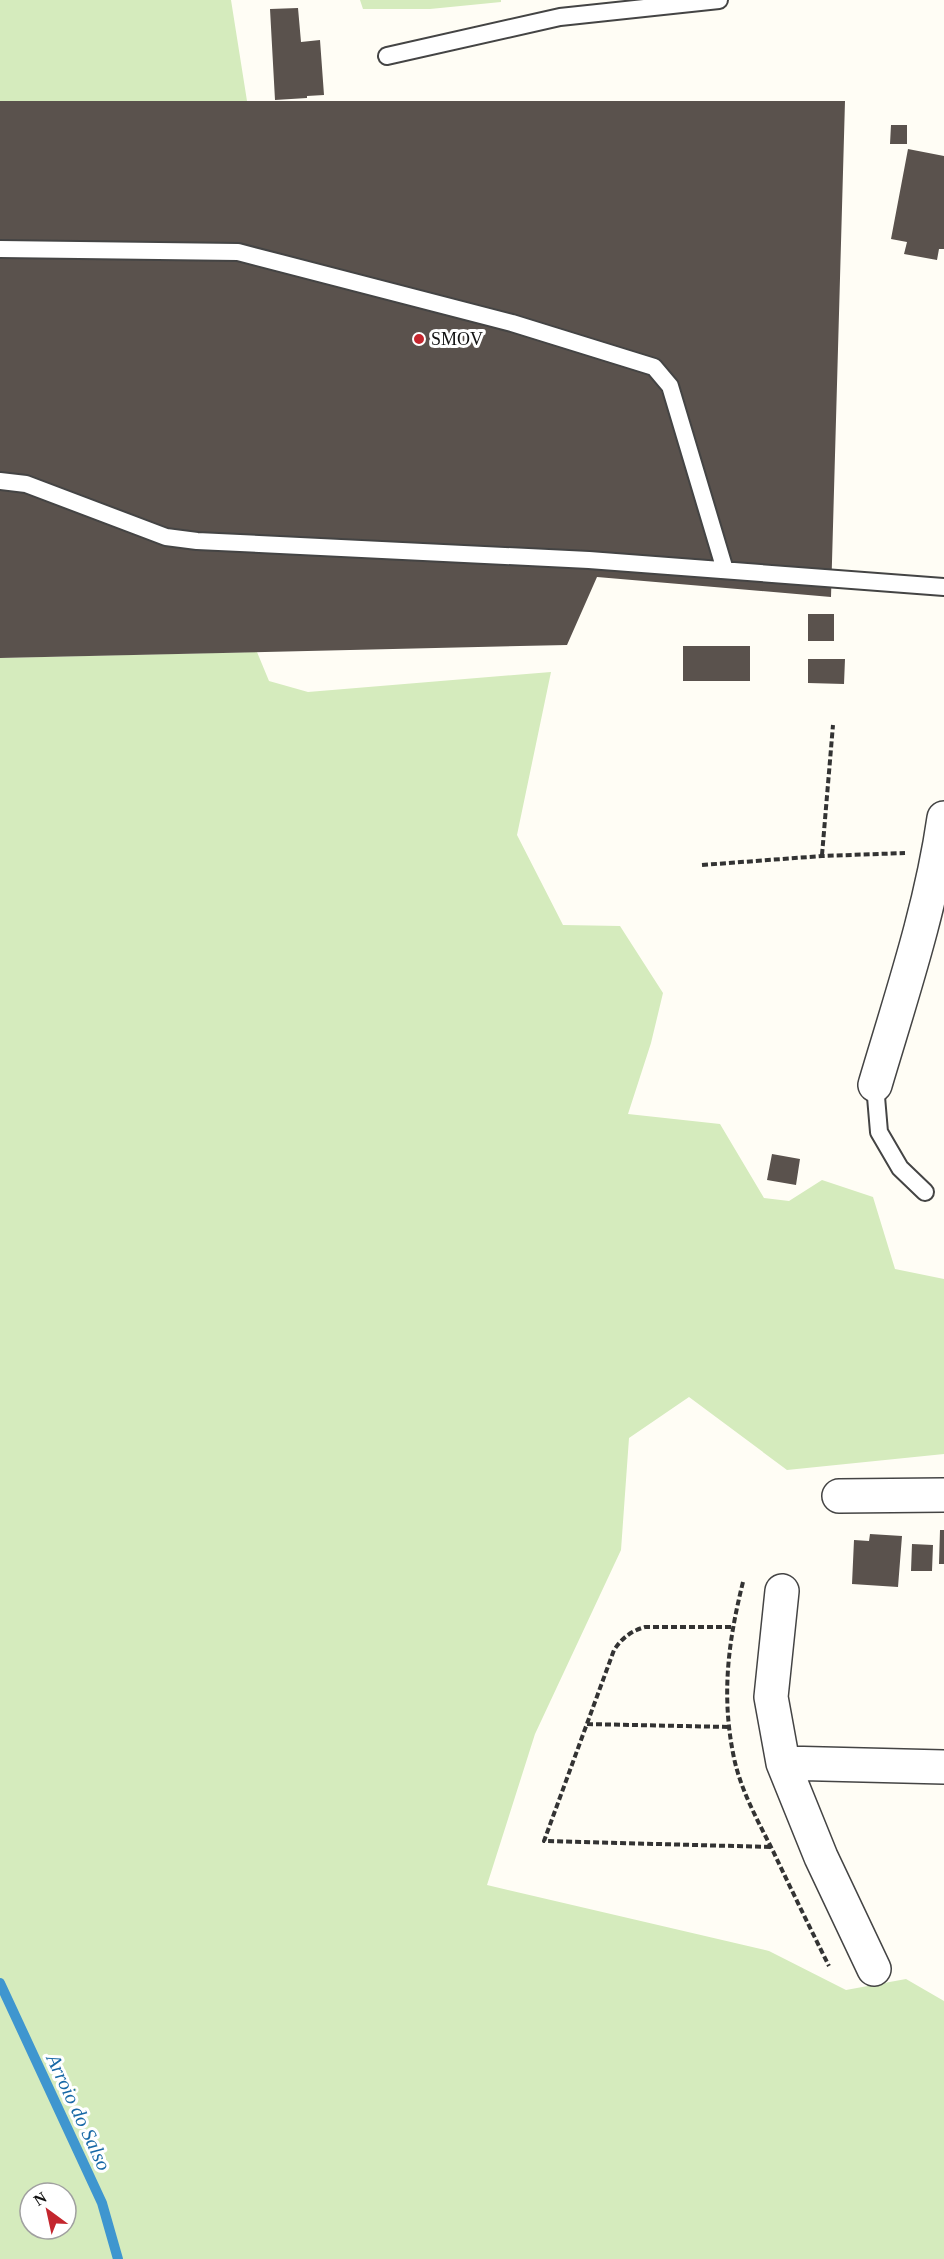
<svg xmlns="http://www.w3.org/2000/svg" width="944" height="2259" viewBox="0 0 944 2259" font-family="Georgia,serif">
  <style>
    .green { fill: #d5ebbd; fill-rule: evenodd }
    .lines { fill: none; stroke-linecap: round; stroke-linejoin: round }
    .stream { stroke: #3f96cf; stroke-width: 10 }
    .building { fill: #5a524d }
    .lane-casing { stroke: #444; stroke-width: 20 }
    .street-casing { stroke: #444; stroke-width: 36 }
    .path { stroke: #333; stroke-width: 4; stroke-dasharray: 6 3; stroke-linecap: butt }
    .lane { stroke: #fff; stroke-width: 16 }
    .street { stroke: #fff; stroke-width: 33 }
    .poi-dot { fill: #c4262e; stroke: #fff; stroke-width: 2 }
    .labels { text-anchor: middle; stroke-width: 6; stroke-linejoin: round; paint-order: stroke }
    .poi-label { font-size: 18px; fill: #111; stroke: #fff; text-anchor: start }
    .water-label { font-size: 20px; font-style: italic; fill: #1768a6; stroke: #fff }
  </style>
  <rect width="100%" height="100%" fill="#fffdf5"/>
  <path class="green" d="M0 0H231L247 101H0Z
    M360 0H501V2L430 9H363Z
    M257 652 269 681 308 692 551 672 517 835 563 925 620 926 663 993 651 1043 628 1114 720 1124 764 1198 789 1201 822 1180 873 1197 895 1269 944 1279V1454L787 1470 689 1397 629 1438 621 1550 535 1734 487 1885 769 1951 846 1990 906 1979 944 2001V2259H0V658ZM30 2193H66V2229H30Z"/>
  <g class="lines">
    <path class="stream" d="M0 1983 102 2203 118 2259"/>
  </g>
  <path class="building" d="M298 8 301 42 320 40 324 95 307 96V98L275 100 270 9Z
    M0 101H845L831 597 597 577 567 645 0 658Z
    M891 125H907V144H890Z
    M908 149 944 156V249H939L937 260 904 254 907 242 891 239Z
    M808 614H834V641H808Z
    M683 646H750V681H683Z
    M808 659H845L844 684 808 683Z
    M772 1154 800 1159 796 1185 767 1180Z
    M940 1530H944V1564H939Z
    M870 1534 902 1536 898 1587 852 1584 854 1540 869 1541Z
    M912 1544 933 1545 932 1571H911Z"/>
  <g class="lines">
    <g class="lane-casing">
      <path id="lane" d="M387 56 560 17 719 0
        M0 249 238 252 512 323 654 367 670 386 725 570
        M0 481 26 484 166 537 197 541 589 560 944 587
        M875 1085 879 1132 900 1168 925 1192"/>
    </g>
    <g class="street-casing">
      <path id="street" d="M875 1085C901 997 931 909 944 818
        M839 1496 944 1495
        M782 1591 771 1697 783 1763 821 1857 874 1969
        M783 1763 944 1767"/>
    </g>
    <path class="path" d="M822 855 833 725
      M702 865 822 856 905 853
      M743 1582C728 1642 721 1696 734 1758 741 1791 758 1821 773 1851 791 1889 810 1928 829 1966
      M731 1627H645C631 1631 622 1638 614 1650L544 1841 771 1847
      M587 1724 729 1727"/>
    <use href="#lane" class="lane"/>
    <use href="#street" class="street"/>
  </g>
  <circle class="poi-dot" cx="419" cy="339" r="6"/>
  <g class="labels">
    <g class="poi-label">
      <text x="431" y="345">SMOV</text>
    </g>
    <g class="water-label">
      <text transform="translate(79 2112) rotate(65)" y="7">Arroio do Salso</text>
    </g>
  </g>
  <g transform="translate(48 2211) rotate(327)"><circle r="28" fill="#ffffff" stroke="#a0a0a0" stroke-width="1.5"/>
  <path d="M0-4.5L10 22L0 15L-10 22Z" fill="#c4262e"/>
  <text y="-9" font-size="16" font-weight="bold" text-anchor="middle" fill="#111111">N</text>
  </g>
</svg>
